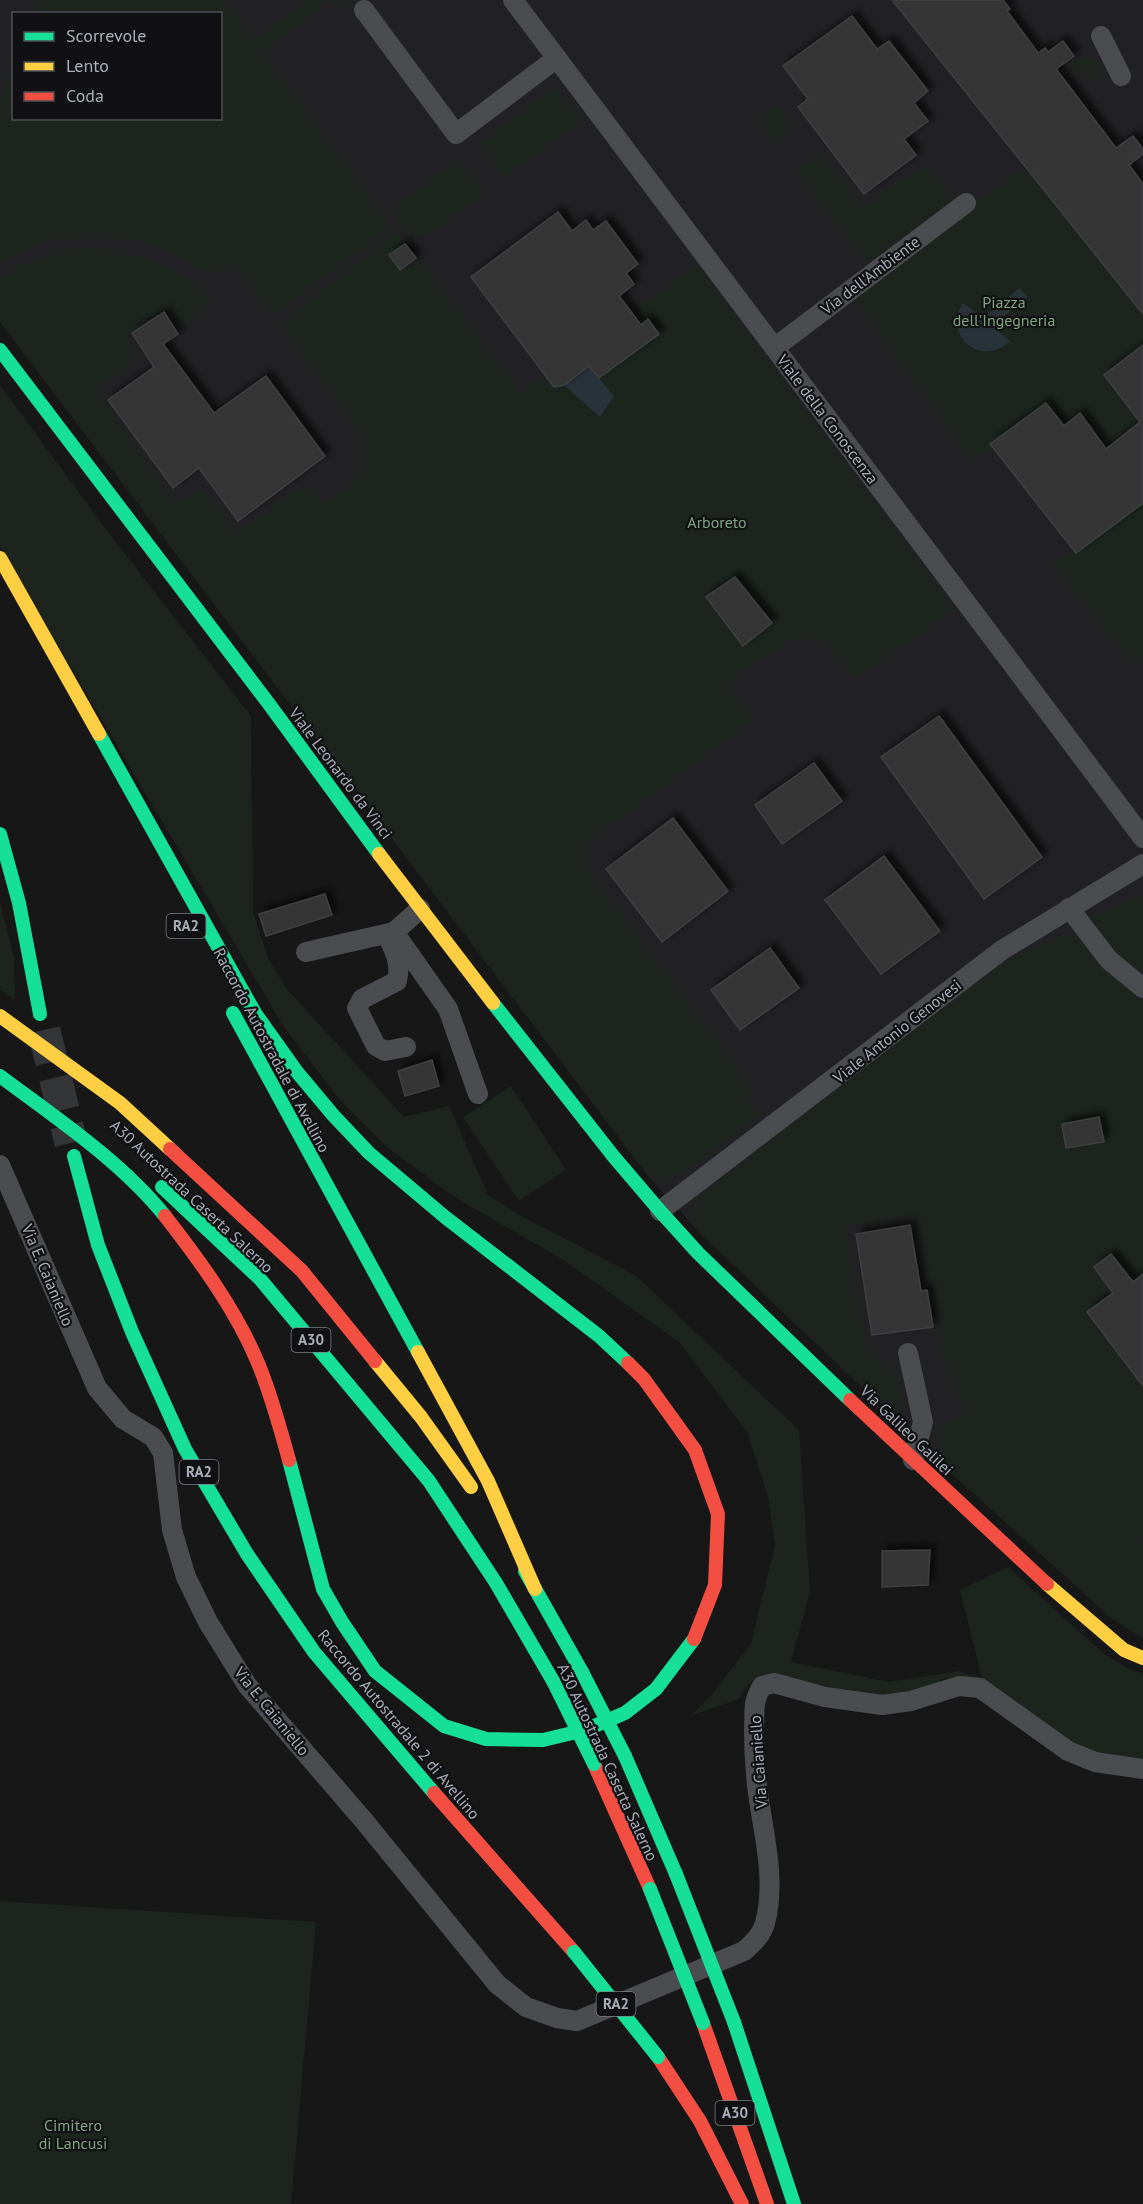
<svg xmlns="http://www.w3.org/2000/svg" width="1143" height="2204" viewBox="0 0 1143 2204" font-family="'PT Sans',sans-serif">
  <style>
    .built { fill: #212123; fill-rule: evenodd }
    .green { fill: #1d241e }
    .water { fill: #2a3239 }
    .building { fill: #353536; stroke: #3f4043; stroke-width: 1.5; filter: url(#shadow) }
    .lines { fill: none; stroke-linecap: round; stroke-linejoin: round }
    .highway-tunnel { stroke: #343537; stroke-width: 33; stroke-dasharray: 33 16; stroke-linecap: butt }
    .street { stroke: #4b4c50; stroke-width: 20 }
    .fast { stroke: #16e098; stroke-width: 14 }
    .slow { stroke: #ffcf43; stroke-width: 14 }
    .jam { stroke: #f24e42; stroke-width: 14 }
    .fast-bridge { stroke: #16e098; stroke-width: 14 }
    .labels { text-anchor: middle; stroke-width: 4.5; stroke-linejoin: round; paint-order: stroke }
    .shield { fill: #111113; stroke: #7b7e86; stroke-width: 1.5 }
    .shield-label { font-size: 15px; font-weight: bold; fill: #a8adb8 }
    .street-label { font-size: 16px; fill: #a8adb8; stroke: #111113 }
    .park-label { font-size: 16px; fill: #7fa381; stroke: #111113 }
  </style>
  <defs>
    <filter id="shadow"><feDropShadow dx="5.5" dy="-5.5" stdDeviation="3" flood-color="#0009"/></filter>
  </defs>
  <rect width="100%" height="100%" fill="#171717"/>
  <path class="built" d="M0 0H1143V1638L1111 1618 948 1470 698 1231 648 1176 0 322ZM14 14H220V118H14Z"/>
  <path class="green" d="M39 0H223L254 41 309 0H345L347 2 338 9 330 0 262 52 391 226 274 315 233 262 220 269 205 272C167 245 125 233 79 236 71 236 63 236 55 237 36 242 18 252 0 261V102L13 66 14 118H220V14L40 13Z
    M1085 56 1096 60 1099 67 1098 76 1086 82V69L1074 73 1075 62Z
    M555 87 581 121 505 178 479 143Z
    M777 104 793 127 774 141 762 124 763 115Z
    M820 152 862 209 925 165 953 199 866 262 796 169Z
    M459 158 485 194 415 242 390 210Z
    M1027 166 1143 315V345L1104 376 1143 428 1123 436 1106 449 1080 413 1064 425 1048 405 973 461 851 293Z
    M397 231 521 393 698 266 954 610 855 679 822 637 788 640 727 683 753 721 586 842 588 871 744 1077 750 1091 748 1100 759 1114 687 1170 670 1178 648 1176 0 322V279C9 270 21 265 32 260 80 241 131 248 176 272 190 280 203 287 210 302L206 307 184 325 168 305 126 336 135 350 130 354 133 358 120 373 95 390 177 505 200 487 238 534 306 484 323 506C350 485 373 472 362 434L281 324Z
    M0 385 108 532 251 716 253 913 268 958 286 988 404 1117 449 1106 488 1195 521 1216 635 1275 799 1430 810 1591 791 1662 889 1682 959 1671 982 1678 960 1590 1008 1567 1104 1654 1135 1672 1143 1673V1763L1109 1760 1077 1747 962 1677 942 1679 925 1691 887 1697 843 1690 771 1674 756 1678 746 1687 739 1699 690 1716 709 1698 751 1644 775 1545 768 1496 747 1432 679 1342 562 1259 456 1198 388 1148 339 1099 284 1027 0 548Z
    M1143 502V658L1134 664 1055 565Z
    M1143 897V973C1124 961 1100 937 1092 916Z
    M0 903 14 958 15 999 0 990Z
    M1072 933H1077C1097 958 1117 980 1143 998V1274L1133 1282 1112 1255 1094 1267 1113 1293 1143 1386V1534L1137 1541 1143 1546V1638L1111 1618 948 1470 937 1432 966 1411 941 1349 942 1337 931 1283H928L916 1214 844 1227 865 1343 899 1382 903 1408 894 1417 698 1231C694 1218 694 1206 702 1195L938 1011 1010 960Z
    M511 1086 566 1170 519 1201 463 1117Z
    M0 1901 316 1922 291 2204H0Z"/>
  <path class="water" d="M1020 288 1028 297 992 326 1010 341C981 369 942 335 963 303L983 318Z
    M648 321 598 377 614 396 600 417 564 385Z"/>
  <path class="building" d="M892 0H1003L1010 9 1007 11 1038 53 1045 48 1048 52 1063 41 1074 56 1056 69 1116 148 1133 136 1143 149V154L1129 165 1143 184V314Z
    M852 16 877 49 889 41 928 91 914 103 928 121 904 139 916 155 864 194 798 107 808 99 783 66Z
    M558 212 572 231 586 220 593 230 606 221 638 264 626 273 634 284 619 296 641 325 648 319 659 334 599 378 589 366 564 385 554 387 471 277Z
    M405 244 416 258 400 270 389 255Z
    M164 312 178 334 163 344 214 413 266 376 325 456 238 521 199 468 173 488 108 400 154 367 132 333Z
    M1143 345V503L1076 553 990 444 1046 403 1064 426 1080 413 1106 449 1140 422 1104 375Z
    M735 577 772 623 743 646 706 597Z
    M939 716 1042 857 984 899 881 757Z
    M814 763 842 801 782 844 755 805Z
    M673 818 728 891 662 942 606 869Z
    M884 856 940 931 881 974 825 900Z
    M325 894 332 915 266 936 259 914Z
    M770 948 799 988 740 1030 711 990Z
    M432 1060 439 1086 405 1096 398 1071Z
    M1099 1117 1104 1142 1066 1148 1062 1124Z
    M910 1225 921 1291 927 1290 933 1327 872 1335 856 1234Z
    M1111 1254 1133 1282 1143 1274V1386L1087 1312 1113 1293 1094 1267Z
    M930 1550 928 1585 882 1587V1551Z"/>
  <g class="lines">
    <path class="highway-tunnel" d="M44 1030 71 1143"/>
    <path class="street" d="M513 0 1143 838
      M364 10 456 134 557 58
      M1101 36 1121 76
      M774 348 966 203
      M1069 908 1109 960 1143 988
      M420 909 394 932 448 1009 478 1094
      M389 939C396 954 401 964 397 981L362 999 357 1008 376 1046 385 1051 406 1047
      M306 952 394 932
      M0 1165 97 1388 123 1419 153 1437 163 1453 172 1530 186 1577 208 1622 247 1685 365 1822 497 1984 526 2007 557 2018 577 2021 744 1951C753 1943 762 1935 765 1923 777 1878 762 1829 757 1785 755 1767 754 1748 754 1730 755 1711 752 1703 762 1686L774 1683 825 1697 882 1705 911 1701 959 1686 980 1688 1068 1751 1095 1762 1143 1769
      M660 1211 1002 950 1143 864
      M908 1353 923 1422 913 1460"/>
    <path class="fast" d="M0 350 269 704 379 854
      M99 734 255 1013 297 1072 333 1115 369 1153 445 1217 599 1336 628 1363
      M0 834 19 903 40 1014
      M493 1003 614 1157 660 1211 698 1253 850 1400
      M233 1013 418 1352
      M0 1076C55 1117 122 1162 165 1216
      M74 1156 98 1245 132 1332 185 1449 247 1554 314 1652 434 1793
      M162 1187 260 1279 429 1481 496 1583 553 1681
      M289 1460 323 1589 342 1622 375 1671 444 1726 486 1739 543 1740 585 1730 625 1713 656 1689 694 1639
      M525 1571 582 1672
      M625 1756 676 1874
      M734 2022 794 2204"/>
    <path class="slow" d="M0 558 99 734
      M379 854 493 1003
      M0 1016 120 1103 170 1149
      M418 1352 488 1481 535 1589
      M375 1361 421 1417 471 1487
      M1047 1584 1124 1650 1143 1658"/>
    <path class="jam" d="M170 1149 302 1271 375 1361
      M165 1216C200 1261 236 1310 258 1363 271 1394 280 1428 289 1460
      M628 1363 644 1379 695 1450 718 1514 715 1585 694 1639
      M850 1400 1047 1584
      M594 1764 650 1889
      M434 1793 574 1952
      M703 2023 767 2204
      M658 2057 700 2121 742 2204"/>
    <path class="fast-bridge" d="M582 1672 625 1756
      M553 1681 594 1764
      M676 1874 734 2022
      M650 1889 703 2023
      M574 1952 658 2057"/>
  </g>
  <g class="labels">
    <g class="shield">
      <rect x="166.5" y="914" width="39" height="24" rx="4.5"/>
      <rect x="291.5" y="1328" width="39" height="24" rx="4.5"/>
      <rect x="179.5" y="1460" width="39" height="24" rx="4.5"/>
      <rect x="596.5" y="1992" width="39" height="24" rx="4.5"/>
      <rect x="715.5" y="2101" width="39" height="24" rx="4.5"/>
    </g>
    <g class="shield-label">
      <text x="186" y="931">RA2</text>
      <text x="311" y="1345">A30</text>
      <text x="199" y="1477">RA2</text>
      <text x="616" y="2009">RA2</text>
      <text x="735" y="2118">A30</text>
    </g>
    <g class="street-label">
      <text transform="translate(870 275) rotate(-37)" y="6">Via dell'Ambiente</text>
      <text transform="translate(828 419) rotate(53)" y="6">Viale della Conoscenza</text>
      <text transform="translate(341 773) rotate(53)" y="6">Viale Leonardo da Vinci</text>
      <text transform="translate(897 1031) rotate(-38)" y="6">Viale Antonio Genovesi</text>
      <text transform="translate(272 1050) rotate(62)" y="6">Raccordo Autostradale di Avellino</text>
      <text transform="translate(192 1196) rotate(43)" y="6">A30 Autostrada Caserta Salerno</text>
      <text transform="translate(48 1275) rotate(67)" y="6">Via E. Caianiello</text>
      <text transform="translate(907 1430) rotate(44)" y="6">Via Galileo Galilei</text>
      <text transform="translate(272 1711) rotate(51)" y="6">Via E. Caianiello</text>
      <text transform="translate(399 1724) rotate(50)" y="6">Raccordo Autostradale 2 di Avellino</text>
      <text transform="translate(608 1762) rotate(65)" y="6">A30 Autostrada Caserta Salerno</text>
      <text transform="translate(758 1762) rotate(-94)" y="6">Via Caianiello</text>
    </g>
    <g class="park-label">
      <text x="1004" y="308">Piazza<tspan x="1004" dy="18">dell'Ingegneria</tspan></text>
      <text x="717" y="528">Arboreto</text>
      <text x="73" y="2131">Cimitero<tspan x="73" dy="18">di Lancusi</tspan></text>
    </g>
  </g>
  <rect x="12" y="12" width="210" height="108" fill="#111113" stroke="#4d4f55" stroke-width="1.5"/>
  <rect x="24" y="32" width="30" height="9" fill="#16e098" stroke="#4d4f55" stroke-width="1.5"/>
  <text x="66" y="42" font-size="18" fill="#a8adb8">Scorrevole</text>
  <rect x="24" y="62" width="30" height="9" fill="#ffcf43" stroke="#4d4f55" stroke-width="1.5"/>
  <text x="66" y="72" font-size="18" fill="#a8adb8">Lento</text>
  <rect x="24" y="92" width="30" height="9" fill="#f24e42" stroke="#4d4f55" stroke-width="1.5"/>
  <text x="66" y="102" font-size="18" fill="#a8adb8">Coda</text>
</svg>
